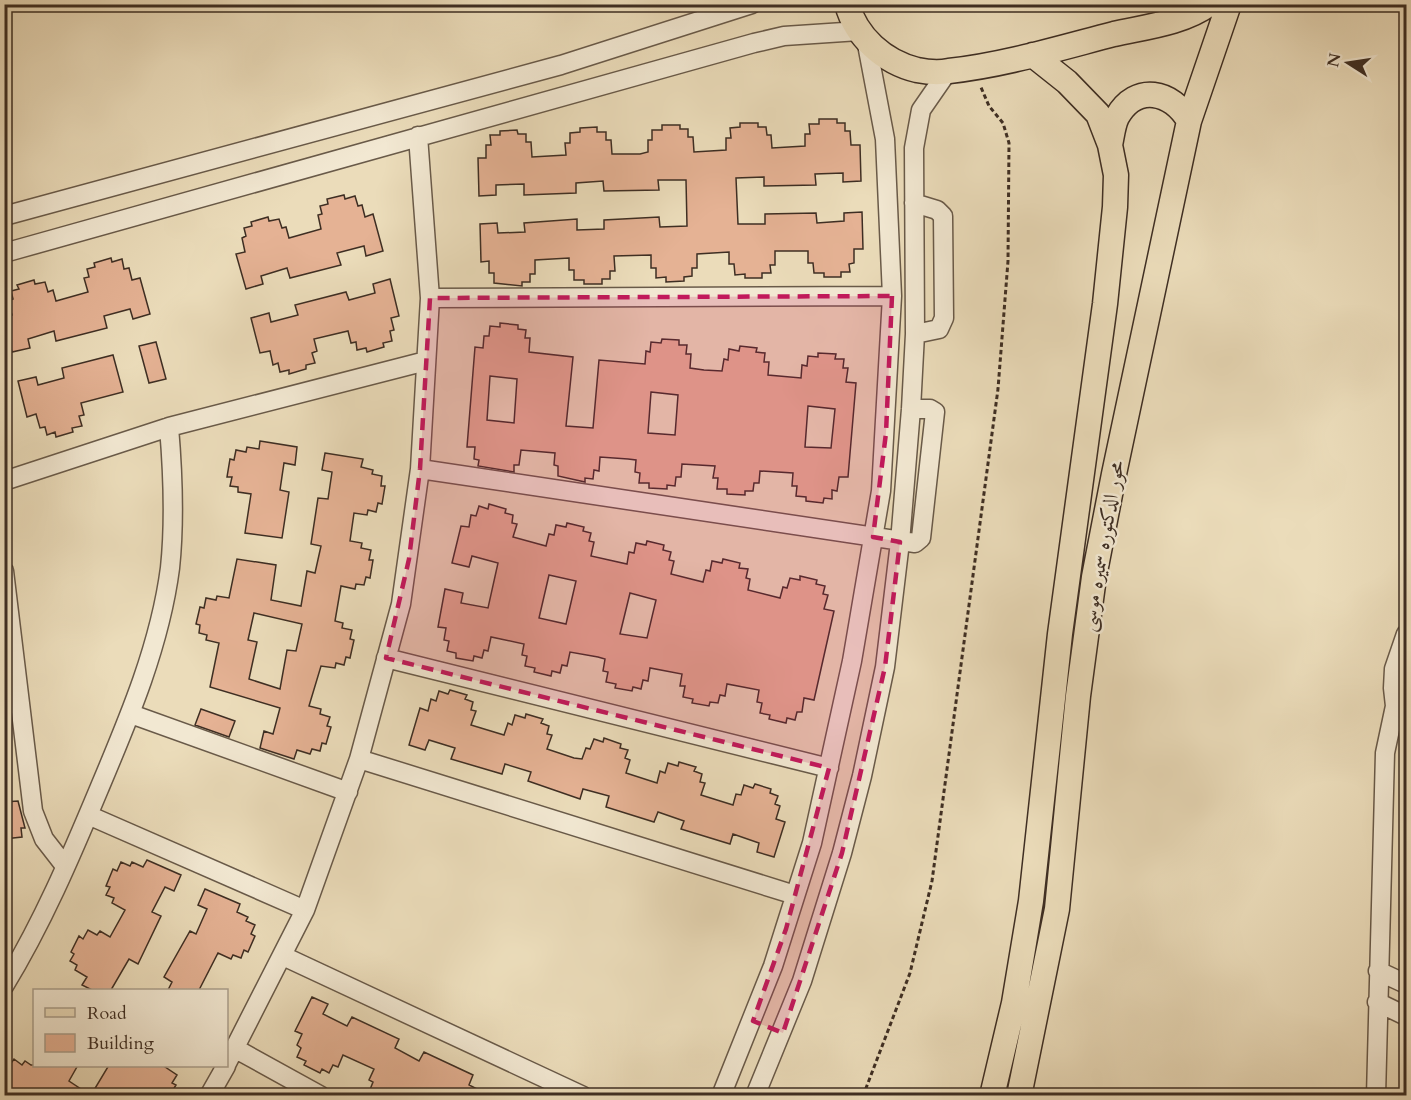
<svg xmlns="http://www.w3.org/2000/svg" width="1411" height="1100" viewBox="0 0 1411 1100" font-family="Cardo,Amiri,serif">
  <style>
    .building { fill: #e5b294; stroke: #3e2e23; stroke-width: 1.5; fill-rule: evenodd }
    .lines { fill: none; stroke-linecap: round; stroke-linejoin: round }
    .minor-casing { stroke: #695a49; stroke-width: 21 }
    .major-casing { stroke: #3e2e23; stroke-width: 27 }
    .path { stroke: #3e2e23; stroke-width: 3; stroke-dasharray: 4.5 3; stroke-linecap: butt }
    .minor { stroke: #f2e8d2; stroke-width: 18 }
    .major { stroke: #ebdcba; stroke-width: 24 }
    .marked { fill: #c2185b; fill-opacity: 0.2; stroke: #c2185b; stroke-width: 4.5; stroke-dasharray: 12 8; stroke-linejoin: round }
    .labels { text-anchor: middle; stroke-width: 5; stroke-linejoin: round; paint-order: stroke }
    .street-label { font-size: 21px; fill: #3e2e23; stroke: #f2e8d2 }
  </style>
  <rect width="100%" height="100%" fill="#ebdcba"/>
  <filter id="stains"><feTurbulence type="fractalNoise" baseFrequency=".00333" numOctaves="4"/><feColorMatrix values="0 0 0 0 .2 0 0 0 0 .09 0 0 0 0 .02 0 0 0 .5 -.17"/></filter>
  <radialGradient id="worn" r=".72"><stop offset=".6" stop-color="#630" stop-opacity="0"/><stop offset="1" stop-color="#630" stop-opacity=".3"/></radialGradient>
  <path class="building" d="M819 119H837V123H845V131H850L851 145H860L861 181 843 182V173L815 174 816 185 764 186V177L736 178 738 224H765V214L816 213 817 223 844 221V213L862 212 863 249H854V263L849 264 850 272H841V277H824V273H814L813 263H808V251H775V265H770L771 273H762V278H745V274L735 275 734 264H729V252L697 254V268H692V276L684 277V281L666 282V277L656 278V268H651V255L614 256 615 271H610V279H602V284H584V280H574V270H569V258L535 260V274H530V282H522V286L494 283V273H489V261L481 262 480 224 497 223 498 233 525 232 524 223 577 219V230L604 229V220L659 217 660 227 687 226 686 180H658L659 190 604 191 603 181 576 183V193L524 195V184L496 185V195L479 196 478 158H486V145H491L490 135H500V131L517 130 518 134H526V142H531L532 157 566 155 565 143H570V133L580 132V128L597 127V132H606V140H611L612 154H640L648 152V140H652V130H662V125H680V129H688V137H693L694 152 726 150V138H731L730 128 740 127V123H758V127H766L767 135H771L772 148 805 146V134H810L809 124H819Z
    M344 195 345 199 355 196 358 206 362 205 365 217 373 214 383 251 366 256 364 246 337 253 341 265 290 278 287 268 261 276 263 284 246 289 236 254 245 252 242 238 246 236 244 228 252 226 251 222 268 217 269 221 279 219 282 228 286 227 289 238 321 229 318 215 322 214 320 206 328 204 327 199Z
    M111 258 112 262 122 259 124 269 129 268 132 280 140 278 150 314 133 319 130 309 104 316 107 328 56 341 54 331 28 339 30 348 12 352 4 325V317L12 315 8 301 13 299 11 291 19 289 17 285 34 280 35 284 45 282 48 292 53 290 56 301 88 292 84 278 89 277 87 269 95 267 94 263Z
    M390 279 399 316 391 318 394 330 390 331 392 341 383 343 384 347 367 352 366 348 357 350 356 342 351 343 348 331 314 339 317 351 312 353 315 363 306 365V369L289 374V370L280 372 278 363 273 365 270 351 260 353 251 318 269 313 271 322 298 315 295 305 346 292 349 300 375 293 373 284Z
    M500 323 518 325V329L526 330 525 338H530L529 352 573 357 566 426 593 428 599 360 645 364 646 351 650 352 651 342 661 343 662 339 679 340V345H687L686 354H691L690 368 704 370 722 371 724 359 728 360 729 349 739 351 740 346 757 348 756 352 765 353 764 362H769L768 375 801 378 802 365 807 366 808 356 818 357V353L836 354 835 359H844L843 368H848L846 382 856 383 848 477H839L837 491 832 490V499L824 498 823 503 806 501V497L796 496 797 486H792L793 473 760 471 759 483H754L753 491H745V495L727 494V489H717L718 478H713L715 466 682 464 681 477H676L675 486 667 485V489L649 488V483H639L640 473 635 472 636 460 628 459 600 457 599 471 594 470 593 479 585 478V482L558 476V466L554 465 555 453 521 450 519 465H514V472L478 466 479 460 474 459 475 447H467L475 347 483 348 484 336H489L490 326 500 327ZM490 376 517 379 514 423 487 420ZM651 392 678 395 675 435 648 433ZM808 406 835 409 831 448 805 447Z
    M156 342 166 379 149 383 139 346Z
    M113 355 123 392 81 403 84 415 79 416 82 426 72 428 73 432 56 437 55 432 47 435 45 427 40 428 36 414 27 417 18 381 36 377 38 385 64 378 62 368Z
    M260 441 297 447 295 465 284 463 280 490 289 492 282 538 245 533 251 494 238 492V487L230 486 232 477H227L230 459 234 460 236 450 246 452 247 447 259 449Z
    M325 453 363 459 361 467 373 470 372 474 382 476 381 486H385L382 504 378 503 376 512 368 510 367 515 354 513 350 541 362 543 361 548 371 550 369 560H373L370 578 366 577 364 585 356 584 355 589 341 586 335 621 343 623 342 628 352 630 350 639 354 640 350 658 346 657 344 665 336 663 335 668 321 666 309 706 321 709 320 714 330 717 327 726 331 727 326 744 322 743 320 751 312 749 310 754 297 750 294 759 260 748 264 731 273 734 280 708 210 687 219 643 206 640 207 635 199 633 200 625 196 624 200 607 204 608 206 598 216 600 217 596 229 598 237 559 276 565 271 600 301 606 307 571 315 573 321 546 311 544 318 498 328 499 332 472 322 470ZM254 613 302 624 296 651 287 650 280 689 249 679 257 642 248 640Z
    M489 504 506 509 505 513 513 515 512 523 517 524 513 537 546 546 549 534 554 535 556 525 566 527 567 523 584 527 583 531 591 533 589 541 594 542 591 556 627 564 629 552 634 553 636 543 646 545 647 541 664 545 663 550 671 552 669 560 674 561 671 574 703 582 706 570 710 571 712 561 722 563 723 559 740 563 739 568 748 569 746 578 750 579 748 590 780 598 783 587 787 588 790 578 800 580V576L817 580 816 584 825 586 823 594 828 595 824 609 834 611 814 700 804 698 802 712H797L795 720 787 718 786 723 769 719 770 715 760 713 762 703 757 702 759 690 727 684 725 696 720 695 718 703 710 702 709 706 692 703 693 699 683 697 685 686H680L682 674 650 668 648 681 643 680 641 689 633 687 632 691 615 688 616 684 606 682 608 672 603 671 605 659 598 657 570 652 567 666 562 665 560 673 552 671 551 676 534 672 535 668 525 666 527 656 522 655 524 644 491 637 488 651 484 650 482 658 474 656 473 661 456 658V653L447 651 449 641 444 640 446 628 438 627 445 589 463 593 461 603 488 608 498 563 472 556 469 567 452 563 461 526 469 527 471 515 476 516 479 506 488 509ZM549 575 576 581 566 624 539 618ZM630 593 656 600 647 638 620 634Z
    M450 690 467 695 465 699 473 702 471 710 476 711 471 725 504 735 508 723 512 725 515 715 525 718 526 714 543 719 541 723 549 726 547 734 552 735 547 749 574 758 582 759 586 748 590 749 594 739 603 742 604 738 621 744 620 748 628 750 625 758 630 760 626 773 657 783 660 771 665 773 668 763 678 766 679 762 696 767 694 771 702 774 700 782 705 783 701 795 733 805 736 794 741 795 744 785 753 788 755 784 771 789 770 793 778 796 775 804 780 806 776 819 785 822 774 857 757 852 759 843 733 834 730 844 681 829 684 821 658 812 654 822 606 807 609 796 583 789 580 799 528 781 531 772 505 764 502 774 451 759 455 748 429 740 425 750 409 745 420 708 428 711 431 699 436 701 439 691 448 694Z
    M201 709 235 721 229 737 195 725Z
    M18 801 25 828H21L22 837 4 839V802Z
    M147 860 181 875 174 891 165 887 152 912 161 916 138 964 129 959 111 990H92L82 985 87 977 75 970 77 965 70 961 74 954 71 952 79 936 83 939 88 930 97 935 100 931 110 937 125 910 112 903 114 898 106 895 110 887 106 886 113 869 117 871 121 862 130 866 132 862 143 867Z
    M205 889 240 904 237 912 248 917 246 921 255 925 251 934 255 936 248 952 244 950 241 958 233 955 231 959 218 953 199 990H168L172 982 164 977 190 931 196 934 207 909 198 905Z
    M312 997 328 1004 323 1014 347 1026 352 1017 399 1039 395 1048 419 1061 424 1052 473 1075 469 1085 489 1095H429L416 1089 413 1095H377L369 1092 373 1082 369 1080 374 1069 343 1055 338 1067 333 1065 329 1073 322 1069 320 1073 304 1065 306 1061 297 1057 301 1048 297 1045 302 1034 295 1031Z
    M14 1059 22 1065 25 1061 31 1065H78L69 1081 90 1095H23L16 1090 12 1095H4V1073Z
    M109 1065H162L177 1075 172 1083 176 1085 170 1095H91Z"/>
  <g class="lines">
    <g class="minor-casing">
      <path id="minor" d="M914 203 937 210 943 216 944 318 939 329 915 334
        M4 216 561 65 752 4
        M4 253 754 43 784 36 859 31
        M430 298 892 296
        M420 469 915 543 921 538 935 412 930 409H911
        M4 481 169 427 426 361
        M4 571 33 811 44 839 65 866
        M386 658 829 768
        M131 714 348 792
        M359 759 795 895
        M88 815 305 910
        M283 956 583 1096
        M1378 971 1406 984
        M4 986C42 924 71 856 99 789 129 718 160 645 170 568 175 521 173 474 169 427
        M1377 1002 1406 1016
        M236 1049 321 1096
        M226 1065 305 910 359 759 401 604 420 469 430 298 418 136
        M209 1096 226 1066
        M721 1096 773 966 812 843 852 661 881 491 892 296 885 139 866 39
        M755 1096 802 981 842 853 862 776 885 667 900 542 911 409 915 334 914 148 921 110 948 71
        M1376 1096 1385 753 1395 706 1393 688 1394 669 1406 634"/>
    </g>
    <g class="major-casing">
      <path id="major" d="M847 4C856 37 884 62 917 70 927 72 939 73 949 71 1004 65 1060 48 1114 34 1145 27 1183 23 1209 4
        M1110 145C1112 136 1113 125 1117 117 1136 83 1172 91 1189 121
        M992 1096 1014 1003 1031 901 1060 634 1105 304 1115 207 1116 175 1110 145 1098 114 1067 82 1033 55
        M1019 1096 1057 909 1078 696 1094 577 1114 474 1189 121 1229 4"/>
    </g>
    <path class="path" d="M863 1096 910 973 932 881 998 389 1008 261 1009 143 1003 123 989 106 980 85"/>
    <use href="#minor" class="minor"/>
    <use href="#major" class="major"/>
  </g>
  <path class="marked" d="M892 296 886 433 873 537 900 542 885 667 842 853 783 1033 753 1021 786 929 829 768 386 658 409 559 420 469 430 298Z"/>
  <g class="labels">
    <g class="street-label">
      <text transform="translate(1102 546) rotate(-80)" y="7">محور الدكتوره سميره موسى</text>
    </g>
  </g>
  <rect width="1411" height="1100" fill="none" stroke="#ebdcba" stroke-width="24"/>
  <rect x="6" y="6" width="1399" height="1088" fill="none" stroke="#3e2e23" stroke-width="3"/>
  <rect x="12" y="12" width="1387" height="1076" fill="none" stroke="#3e2e23" stroke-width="1.5"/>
  <rect x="33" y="989" width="195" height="78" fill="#f2e8d2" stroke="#aa9e8c" stroke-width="1.5"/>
  <rect x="45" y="1008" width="30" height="9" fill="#ebdcba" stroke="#aa9e8c" stroke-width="1.5"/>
  <text x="87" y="1019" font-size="18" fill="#3e2e23">Road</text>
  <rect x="45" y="1034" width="30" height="18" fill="#e5b294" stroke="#aa9e8c" stroke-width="1.5"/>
  <text x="87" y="1049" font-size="18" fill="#3e2e23">Building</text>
  <g transform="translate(1348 63) rotate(282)" stroke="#f2e8d2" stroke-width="4.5" paint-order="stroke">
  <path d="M0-4.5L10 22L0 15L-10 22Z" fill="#3e2e23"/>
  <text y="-9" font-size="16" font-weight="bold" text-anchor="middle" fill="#3e2e23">N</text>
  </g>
  <rect width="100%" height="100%" filter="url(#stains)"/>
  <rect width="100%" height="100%" fill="url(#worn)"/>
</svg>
